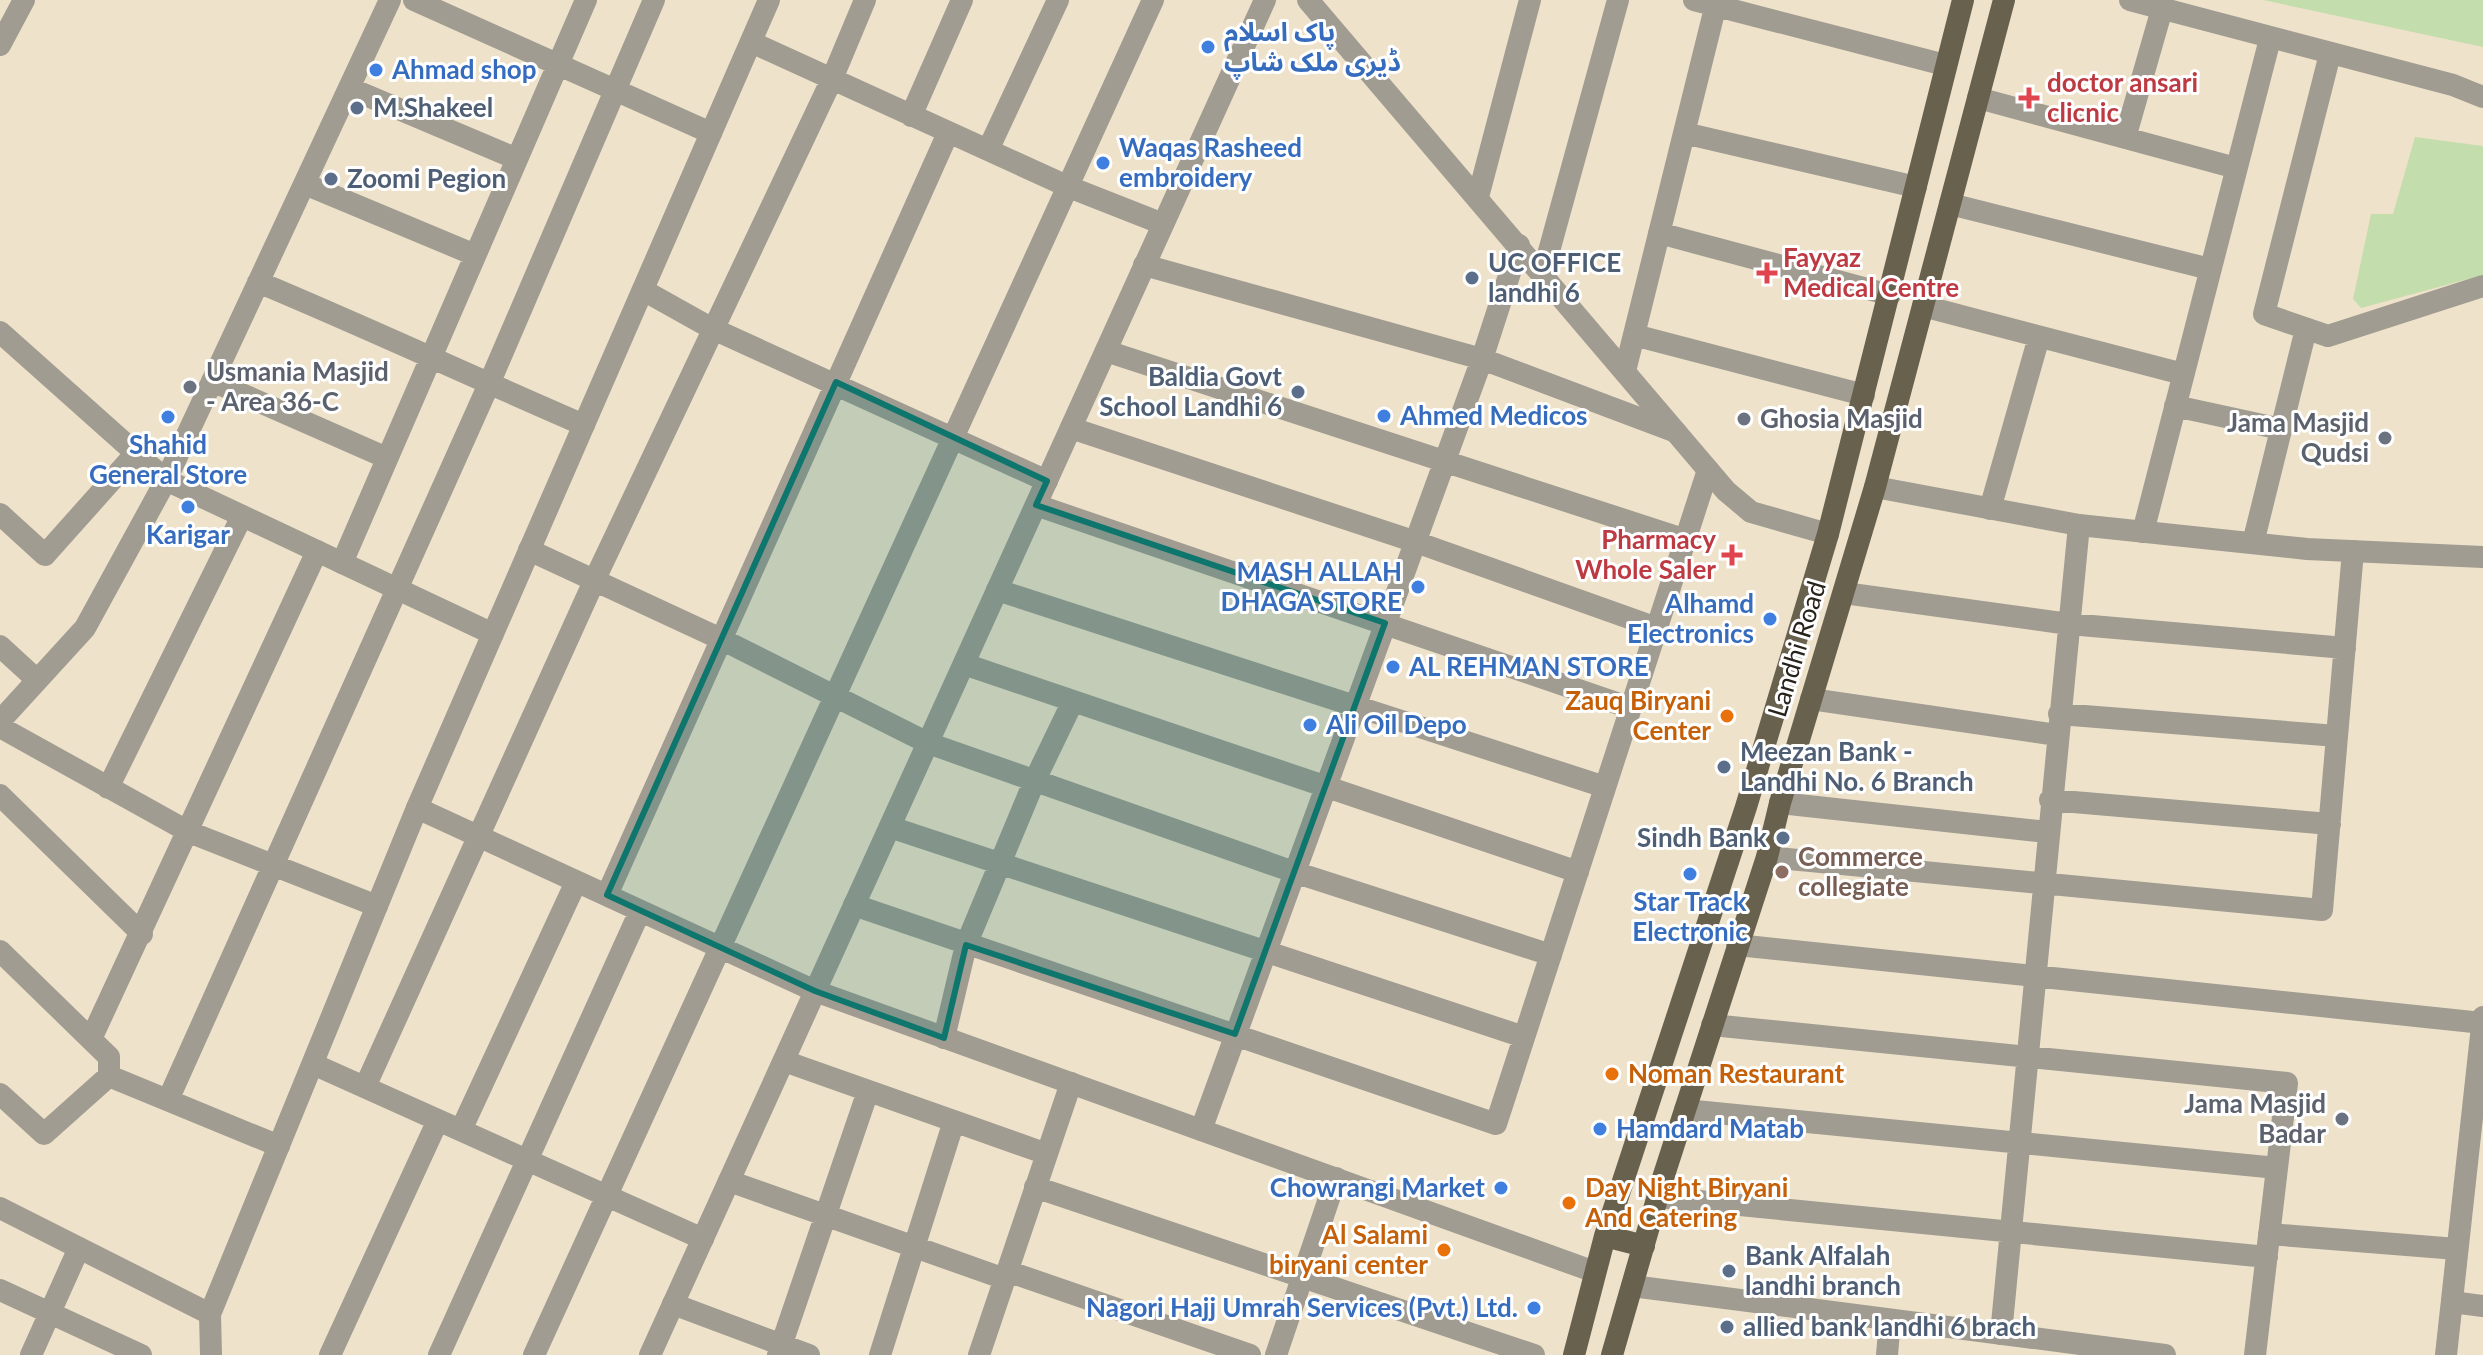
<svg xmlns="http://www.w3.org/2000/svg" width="2483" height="1355" viewBox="0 0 2483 1355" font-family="Lato,'Noto Sans Arabic',sans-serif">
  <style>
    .green { fill: #c3ddad }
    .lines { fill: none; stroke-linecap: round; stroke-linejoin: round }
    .minor { stroke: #a09c91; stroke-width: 22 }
    .tertiary { stroke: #a09c91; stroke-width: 22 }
    .primary { stroke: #68614e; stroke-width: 22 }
    .marked { fill: #0f766e; fill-opacity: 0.2; stroke: #0f766e; stroke-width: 6; stroke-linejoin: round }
    .shop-dot { fill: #3f7fe0; stroke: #fff; stroke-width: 3 }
    .health-dot { fill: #e0444e; stroke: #fff; stroke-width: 3 }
    .service-dot { fill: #5c6f8a; stroke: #fff; stroke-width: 3 }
    .worship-dot { fill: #6b7280; stroke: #fff; stroke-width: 3 }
    .food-dot { fill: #e8710a; stroke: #fff; stroke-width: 3 }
    .education-dot { fill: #8d6e63; stroke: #fff; stroke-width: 3 }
    .labels { text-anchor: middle; stroke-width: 6; stroke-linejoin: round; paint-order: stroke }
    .shop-label { font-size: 26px; font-weight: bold; fill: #366cbe; stroke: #fff; text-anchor: start }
    .health-label { font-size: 26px; font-weight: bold; fill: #be3a42; stroke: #fff; text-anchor: start }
    .service-label { font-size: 26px; font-weight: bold; fill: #4e5e75; stroke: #fff; text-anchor: start }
    .worship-label { font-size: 26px; font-weight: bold; fill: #5b616d; stroke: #fff; text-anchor: start }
    .street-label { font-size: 26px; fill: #28231a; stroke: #fff }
    .food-label { font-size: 26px; font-weight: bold; fill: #c56008; stroke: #fff; text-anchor: end }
    .education-label { font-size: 26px; font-weight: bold; fill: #785e54; stroke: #fff; text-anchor: start }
  </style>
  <rect width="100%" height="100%" fill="#efe2ca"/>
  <path class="green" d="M2263 0H2483V47Z
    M2415 137 2483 146V275L2361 308 2353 299 2371 214H2393Z"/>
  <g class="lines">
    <path class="minor" d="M414 0 711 133
      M1694 0 1945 65
      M751 42 1069 187 1163 224
      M2330 54 2264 314 2328 336 2483 286
      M349 88 517 159
      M1978 98 2236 168
      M911 116 962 0
      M1684 133 1916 187
      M2125 138 2162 9
      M988 150 1058 0
      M305 184 475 255
      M1478 197 1530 0
      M1950 204 2210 269
      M1659 233 1890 295
      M1144 265 1482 359 1676 432
      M1543 273 1618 0
      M258 282C368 328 475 378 584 425
      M643 290 711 328 1047 481
      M1923 306 2183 374
      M1634 335 1864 395
      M1106 351 1686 540
      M1625 371 1717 0
      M212 381 387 458
      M2175 406 2281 429
      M1071 428 1413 541 1657 628
      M1036 505 1631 708
      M1990 509 2039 337
      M0 514 45 555 136 453
      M2143 532 2270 39
      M2253 543 2306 329
      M529 550 723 640 928 743 1294 872 1551 955
      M342 563 586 0
      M997 590 1605 787
      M1844 593 2069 624 2345 648
      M0 646 37 680
      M964 664 1578 872
      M1811 699 2057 735
      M2059 714 2337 736
      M0 721 85 628 166 480 390 0
      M0 727 189 832 377 906
      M108 788 242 516
      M0 795 142 934
      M2050 800 2330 824
      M1780 803 2047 832
      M417 808 815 991
      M890 827 1524 1037
      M1767 857 2322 910 2353 551
      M607 895 948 133
      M854 905 1496 1124 1708 470
      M1737 945 2483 1023
      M0 951 109 1057V1076
      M1712 1025 2287 1083 2255 1355
      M944 1038 966 945 1034 782 1073 701
      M91 1039 317 551
      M784 1061 1047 1154
      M313 1064 703 1239
      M365 1087 595 579 832 79 865 0
      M0 1094 44 1134 109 1076 279 1146
      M168 1100 489 384 654 0
      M1685 1110 2277 1168
      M461 1130 576 882
      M1201 1130 1482 359 1519 245
      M729 1181 1005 1279
      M1035 1187 1534 1355
      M1658 1197 2267 1257
      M2269 1234 2457 1249
      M1007 1271 1250 1355
      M0 1290 141 1355
      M2452 1302 2483 1306
      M673 1304 809 1355
      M2001 1334 2079 525
      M31 1355 79 1248
      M330 1355 438 1120
      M439 1355 640 911
      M534 1355 1153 0
      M778 1355 868 1091
      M880 1355 954 1121
      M979 1355 1071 1083
      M1276 1355 1336 1178
      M1887 1355 1890 1320"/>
    <path class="tertiary" d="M1308 0 1726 491 1751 512 1828 534
      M2130 0 2453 85 2483 97
      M0 45 24 0
      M0 332 166 480 493 634
      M1875 487 2079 525 2307 549 2483 557
      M815 991 1595 1272
      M0 1208 210 1314
      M1632 1286 2165 1355
      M211 1355 210 1314 417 808 769 0
      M650 1355 1265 0
      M2446 1355 2483 1017"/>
    <path class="primary" d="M1605 1236 1644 1246
      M1574 1355 1605 1236 1746 807 1828 534 1963 0
      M1612 1355 1663 1178 1767 857 1780 803 1875 487 2004 0"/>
  </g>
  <path class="marked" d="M836 382 1047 481 1036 505 1385 623 1235 1034 966 945 944 1038 815 991 607 895Z"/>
  <g class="shop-dot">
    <circle cx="1208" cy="47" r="8"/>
    <circle cx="376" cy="70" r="8"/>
    <circle cx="1103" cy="163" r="8"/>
    <circle cx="1384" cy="416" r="8"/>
    <circle cx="168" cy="417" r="8"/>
    <circle cx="188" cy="507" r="8"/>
    <circle cx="1418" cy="587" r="8"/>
    <circle cx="1770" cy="619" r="8"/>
    <circle cx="1393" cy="667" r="8"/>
    <circle cx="1310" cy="725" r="8"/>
    <circle cx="1690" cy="874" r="8"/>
    <circle cx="1600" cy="1129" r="8"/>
    <circle cx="1501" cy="1188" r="8"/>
    <circle cx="1534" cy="1308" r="8"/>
  </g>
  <g class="health-dot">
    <path d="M2025 86h8v8h8v8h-8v8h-8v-8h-8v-8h8z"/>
    <path d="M1763 261h8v8h8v8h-8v8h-8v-8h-8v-8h8z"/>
    <path d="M1728 543h8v8h8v8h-8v8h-8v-8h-8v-8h8z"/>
  </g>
  <g class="service-dot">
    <circle cx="357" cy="108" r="8"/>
    <circle cx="331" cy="179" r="8"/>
    <circle cx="1472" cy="278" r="8"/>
    <circle cx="1298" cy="392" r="8"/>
    <circle cx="1724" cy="767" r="8"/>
    <circle cx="1783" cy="838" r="8"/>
    <circle cx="1729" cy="1271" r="8"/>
    <circle cx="1727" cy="1327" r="8"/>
  </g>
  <g class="worship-dot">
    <circle cx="190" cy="387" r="8"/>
    <circle cx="1744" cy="419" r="8"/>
    <circle cx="2385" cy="438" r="8"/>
    <circle cx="2342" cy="1119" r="8"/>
  </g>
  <g class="food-dot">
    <circle cx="1727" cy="716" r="8"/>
    <circle cx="1612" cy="1074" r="8"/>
    <circle cx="1569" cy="1203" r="8"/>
    <circle cx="1444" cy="1250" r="8"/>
  </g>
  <circle class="education-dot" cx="1782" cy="872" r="8"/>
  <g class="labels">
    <g class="shop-label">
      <text x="1224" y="41">پاک اسلام<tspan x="1224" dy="30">ڈیری ملک شاپ</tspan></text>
      <text x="392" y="79">Ahmad shop</text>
      <text x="1119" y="157">Waqas Rasheed<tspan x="1119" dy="30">embroidery</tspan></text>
      <text x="1400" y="425">Ahmed Medicos</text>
      <text x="168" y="454" text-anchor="middle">Shahid<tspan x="168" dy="30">General Store</tspan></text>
      <text x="188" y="544" text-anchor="middle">Karigar</text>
      <text x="1402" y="581" text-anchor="end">MASH ALLAH<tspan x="1402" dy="30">DHAGA STORE</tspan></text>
      <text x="1754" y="613" text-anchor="end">Alhamd<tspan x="1754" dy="30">Electronics</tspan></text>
      <text x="1409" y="676">AL REHMAN STORE</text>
      <text x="1326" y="734">Ali Oil Depo</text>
      <text x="1690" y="911" text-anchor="middle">Star Track<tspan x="1690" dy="30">Electronic</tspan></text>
      <text x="1616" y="1138">Hamdard Matab</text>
      <text x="1485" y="1197" text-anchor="end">Chowrangi Market</text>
      <text x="1518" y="1317" text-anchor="end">Nagori Hajj Umrah Services (Pvt.) Ltd.</text>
    </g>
    <g class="health-label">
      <text x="2047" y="92">doctor ansari<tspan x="2047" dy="30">clicnic</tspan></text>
      <text x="1783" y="267">Fayyaz<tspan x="1783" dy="30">Medical Centre</tspan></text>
      <text x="1716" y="549" text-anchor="end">Pharmacy<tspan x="1716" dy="30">Whole Saler</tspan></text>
    </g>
    <g class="service-label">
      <text x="373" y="117">M.Shakeel</text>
      <text x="347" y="188">Zoomi Pegion</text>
      <text x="1488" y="272">UC OFFICE<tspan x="1488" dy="30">landhi 6</tspan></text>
      <text x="1282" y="386" text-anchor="end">Baldia Govt<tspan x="1282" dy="30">School Landhi 6</tspan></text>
      <text x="1740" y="761">Meezan Bank -<tspan x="1740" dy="30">Landhi No. 6 Branch</tspan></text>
      <text x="1767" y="847" text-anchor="end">Sindh Bank</text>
      <text x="1745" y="1265">Bank Alfalah<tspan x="1745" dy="30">landhi branch</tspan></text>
      <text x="1743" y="1336">allied bank landhi 6 brach</text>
    </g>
    <g class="worship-label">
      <text x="206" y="381">Usmania Masjid<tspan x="206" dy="30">- Area 36-C</tspan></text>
      <text x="1760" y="428">Ghosia Masjid</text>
      <text x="2369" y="432" text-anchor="end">Jama Masjid<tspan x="2369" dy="30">Qudsi</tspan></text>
      <text x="2326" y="1113" text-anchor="end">Jama Masjid<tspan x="2326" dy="30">Badar</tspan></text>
    </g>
    <g class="street-label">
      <text transform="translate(1797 649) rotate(-73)" y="9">Landhi Road</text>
    </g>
    <g class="food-label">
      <text x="1711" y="710">Zauq Biryani<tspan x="1711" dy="30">Center</tspan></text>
      <text x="1628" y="1083" text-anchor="start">Noman Restaurant</text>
      <text x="1585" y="1197" text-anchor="start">Day Night Biryani<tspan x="1585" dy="30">And Catering</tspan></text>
      <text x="1428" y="1244">Al Salami<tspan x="1428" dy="30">biryani center</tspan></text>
    </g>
    <g class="education-label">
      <text x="1798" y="866">Commerce<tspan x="1798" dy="30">collegiate</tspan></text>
    </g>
  </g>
</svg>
